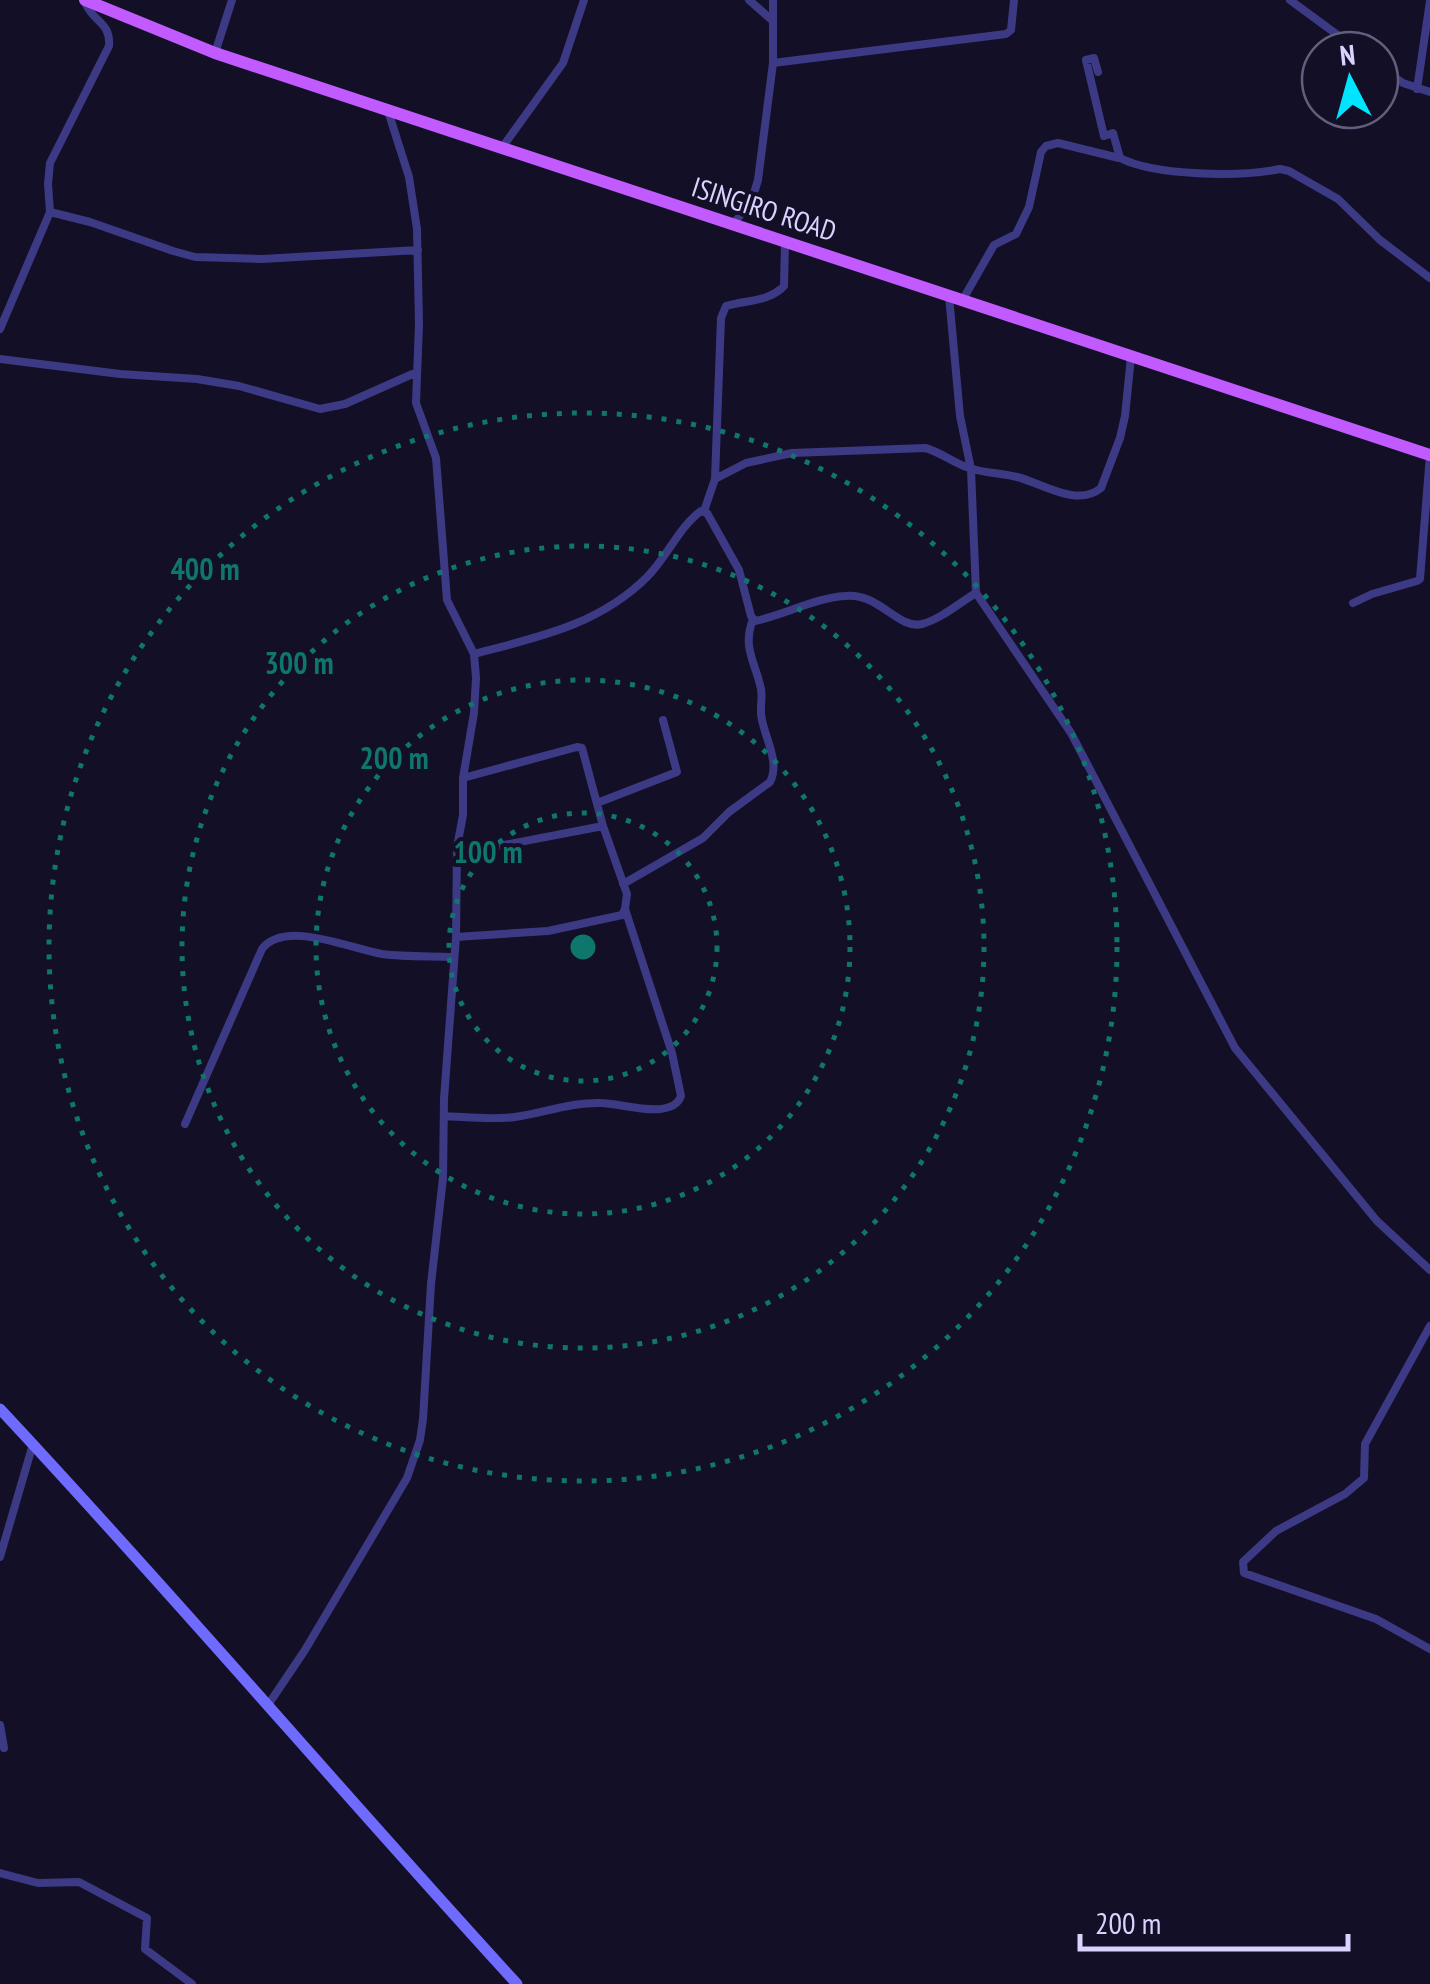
<svg xmlns="http://www.w3.org/2000/svg" width="1430" height="1984" viewBox="0 0 1430 1984" font-family="'PT Sans Narrow',sans-serif">
  <style>
    .lines { fill: none; stroke-linecap: round; stroke-linejoin: round }
    .street { stroke: #3d3a85; stroke-width: 8 }
    .secondary { stroke: #6f6bff; stroke-width: 11 }
    .primary { stroke: #c25bff; stroke-width: 12 }
    .ring { fill: none; stroke: #0f766e; stroke-width: 5; stroke-dasharray: 5 10 }
    .labels { text-anchor: middle; stroke-width: 8; stroke-linejoin: round; paint-order: stroke }
    .street-label { font-size: 28px; fill: #d9d4ff; stroke: #130f26 }
    .centre { fill: #0f766e; stroke: #130f26; stroke-width: 5 }
    .ring-label { font-size: 30px; text-anchor: middle; font-weight: bold; fill: #0f766e; stroke: #130f26; stroke-width: 8; stroke-linejoin: round; paint-order: stroke }
  </style>
  <rect width="100%" height="100%" fill="#130f26"/>
  <g class="lines">
    <path class="street" d="M84 0C92 23 111 21 109 46L50 163 48 184 50 212 90 222 173 251 195 257 262 259 418 250
      M749 0 773 21
      M1290 0 1358 50
      M215 53 232 0
      M773 63 1006 34 1011 30 1014 0
      M1380 67 1403 83 1430 92
      M1098 72 1094 58 1086 60 1104 136 1113 133 1120 158C1155 176 1240 177 1280 169L1289 171 1338 199 1380 240 1430 278
      M1417 89 1430 1
      M501 149 563 63 584 0
      M732 225 751 203 758 180 773 63V0
      M949 296 960 416 971 469 976 593 1071 733 1235 1048 1377 1221 1430 1270
      M962 301 994 245 1016 234 1029 207 1041 152 1046 146 1058 143 1119 158
      M0 329 50 212
      M0 359 120 374 197 379 239 386 320 409 345 404 417 372
      M715 479 746 463 792 453 925 448C941 452 953 463 969 468 984 473 1001 473 1017 477 1042 483 1077 508 1101 488L1120 438 1125 416 1131 357
      M704 511 715 479 721 318 726 306C746 300 769 302 784 286L785 243
      M1353 603 1372 594 1417 581 1420 579 1430 455
      M474 654C538 637 599 625 647 577 667 557 679 527 701 511L707 513 739 570 751 616 755 621C785 615 814 598 845 596 879 592 898 630 922 624 941 619 959 603 976 593
      M597 803 677 772 663 720
      M457 847 499 846 603 826
      M623 884 703 838 729 812 770 782C780 763 766 740 762 720 759 710 763 699 761 689 755 661 742 648 753 619
      M456 937 548 931 622 915 625 909
      M444 1116C468 1117 491 1120 515 1117 544 1113 571 1102 601 1103 622 1103 672 1121 681 1096L672 1053 625 909 627 894 603 826 582 748 577 747 463 778
      M185 1124 262 949C285 919 351 949 382 954 406 957 430 956 453 957
      M1430 1326 1365 1444 1364 1478 1345 1494 1276 1531 1243 1562 1244 1573 1376 1619 1430 1649
      M0 1557 33 1444
      M268 1705 305 1650 407 1478 420 1440 423 1419 431 1284 443 1178 444 1099 456 937 457 847 463 815V778L474 713 476 678 474 654 447 600 436 458 416 403 419 324 417 229 409 177 388 111
      M0 1725 4 1748
      M0 1873 38 1883 79 1882 147 1918 145 1949 192 1984"/>
    <path class="secondary" d="M0 1409C176 1597 343 1794 517 1984"/>
    <path class="primary" d="M85 0 215 53 1430 455"/>
  </g>
  <g class="ring">
    <circle cx="583" cy="947" r="134"/>
    <circle cx="583" cy="947" r="267"/>
    <circle cx="583" cy="947" r="401"/>
    <circle cx="583" cy="947" r="534"/>
  </g>
  <g class="labels">
    <g class="street-label">
      <text transform="translate(764 209) rotate(18)" y="10">ISINGIRO ROAD</text>
    </g>
  </g>
  <circle cx="583" cy="947" r="15" class="centre"/>
  <g class="ring-label">
    <text x="205" y="580">400 m</text>
    <text x="299" y="674">300 m</text>
    <text x="394" y="769">200 m</text>
    <text x="488" y="863">100 m</text>
  </g>
  <g transform="translate(1350 80) rotate(354)"><circle r="48" fill="#130f26" stroke="#625e7d" stroke-width="2.5"/>
  <path d="M0-8L18 38L0 25L-18 38Z" fill="#00e5ff"/>
  <text y="-15" font-size="28" font-weight="bold" text-anchor="middle" fill="#d9d4ff">N</text>
  </g>
  <path d="M1080 1934v15h268v-15" fill="none" stroke="#d9d4ff" stroke-width="5"/>
  <text x="1095" y="1934" font-size="30" fill="#d9d4ff" stroke="#130f26" stroke-width="8" paint-order="stroke">200 m</text>
</svg>
